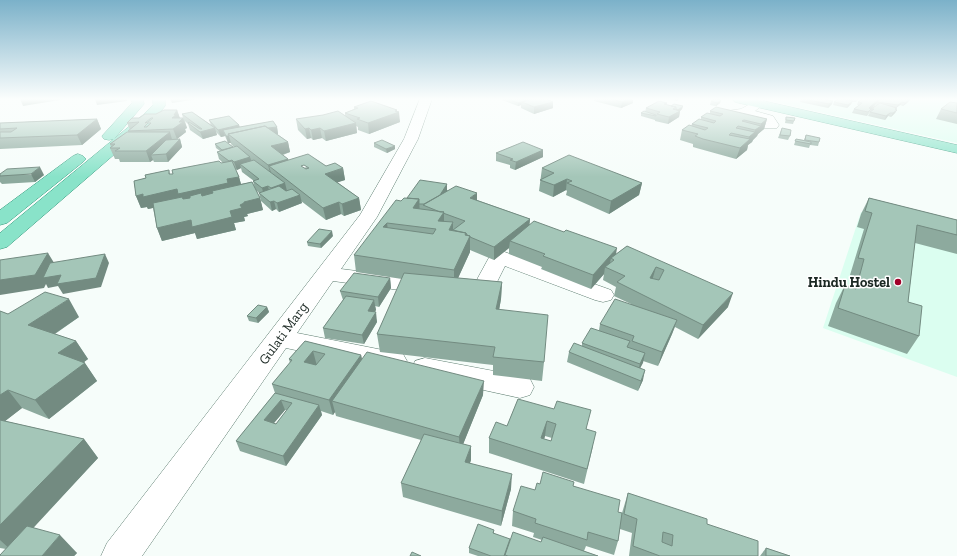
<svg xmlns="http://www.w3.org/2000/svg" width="957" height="556" viewBox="0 0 957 556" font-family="'Zilla Slab',serif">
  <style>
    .built { fill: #dbfef0 }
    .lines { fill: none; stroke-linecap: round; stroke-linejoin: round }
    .minor-casing { stroke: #5c7c6f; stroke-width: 1 }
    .major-casing { stroke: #309578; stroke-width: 1 }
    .minor { fill: #fff; fill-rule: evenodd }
    .major { fill: #89e3c9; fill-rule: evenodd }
    .wall { fill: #8daa9e; fill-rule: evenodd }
    .shaded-wall { fill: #738b81 }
    .building { fill: #a4c6b8; stroke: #738b81; fill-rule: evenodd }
    .poi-dot { fill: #a10129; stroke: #fff; stroke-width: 1.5 }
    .labels { text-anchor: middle; stroke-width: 3; stroke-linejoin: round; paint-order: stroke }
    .poi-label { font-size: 14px; font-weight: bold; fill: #1b2823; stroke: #fff; text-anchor: end }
    .street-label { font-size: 14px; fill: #1b2823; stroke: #fff }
  </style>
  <rect width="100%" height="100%" fill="#f6fdfa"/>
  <path class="built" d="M761 99H957V143Z
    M861 212 957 236V377L823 328Z"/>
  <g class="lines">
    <g class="minor-casing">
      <path id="minor" d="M420 99H432L418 139 377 217 341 269 429 280 437 282 440 287 437 292 429 294 333 281 297 333 403 354 407 361 403 368 394 371 286 348 142 556H101L107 543 360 215 404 139Z
        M759 99 763 100 765 103 755 111 773 116 779 125 777 128H752L731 121 730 118C721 119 716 126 707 124L705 121 713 113 741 109ZM743 116H744L758 120Z
        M499 250 611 290 614 295 611 300 603 302 595 300 505 266 489 298 481 300 457 296 454 291 457 286 465 284 474 285 492 252Z
        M425 358 520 376 530 379 534 387 530 395 520 398 415 375 412 368 415 361Z"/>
    </g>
    <g class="major-casing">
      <path id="major" d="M131 99H143L144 104 114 139 109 140 104 139 102 136 132 103Z
        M153 99H165V106L153 121 7 247 0 249V233L143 115 153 105Z
        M733 99H755L957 145V153L739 103 735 102Z
        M78 154 83 156 86 159 83 162 7 223 0 225V210L73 156Z"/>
    </g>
    <use href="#minor" class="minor"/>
    <use href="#major" class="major"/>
  </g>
  <path class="wall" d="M502 99H546L553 102V108L534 114 521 108V105L518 106 502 100Z
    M594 99H633V103L621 108 594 101Z
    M669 99H680L677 101Z
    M801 99H824L832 104 828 108 800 102Z
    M836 99H859L856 102H852L851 104 847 108 833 105 834 102 837 100Z
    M862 99H911L907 103 903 106 900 105 896 108V109L897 110 895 113 891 117 888 116 885 120 868 116 870 112 867 116 852 113 854 109 859 105H857L858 102ZM877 103 876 105H877L871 109Z
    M721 100 720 103 716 106 710 105 711 101Z
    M667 103 666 105 671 106H683L682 109 680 111 679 117 668 124 655 121V120L641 116V113L645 112 646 108Z
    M957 103V124L936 119 941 109Z
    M354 107 397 112 400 122 369 134 358 130V127L356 126 357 133 326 141 322 138 313 140 311 138 307 139 298 130 296 119 345 116V113L354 109Z
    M164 110H177L180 118H183L182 114 192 112 211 125 209 120 229 116 239 125 240 127 273 121 277 127 278 134H277L288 142 290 152 283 155 288 159 289 160 308 154 326 166 335 163 343 168 345 180 337 182 359 198 361 210 344 216 341 214 326 220 301 201 302 203 279 212 276 209 272 211 261 201 259 193 255 189 253 181H254L242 172 241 168 237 170 235 169 239 177 241 184 252 182 260 198 263 210 247 214 248 216 244 217 245 221 234 223 236 230 197 239 195 233 162 241 157 228 153 208 148 209 147 207 141 208 136 196 134 181 146 178 145 175 169 170 170 174H173L172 170 219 161 221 163H223L219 159 217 152 220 151 216 148 215 144 225 141 228 143 225 136 221 137 216 132 217 135 203 139 190 130 188 124 185 121 187 128 185 129 186 132 177 139H180L182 147 168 162H154L153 160 150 162H120L119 159H115L110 148 111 147 110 144 127 132H129L128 131 130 130 127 123 132 118H139L145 114H156ZM151 118H153L148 122 145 123ZM148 123H151L149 124 145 127H144ZM228 143H231V144L234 147H233ZM304 165 307 167 304 168 301 166Z
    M710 111 767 119 764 129 758 134 757 136 753 140 752 142 748 145 747 150 736 159 700 149 693 147V144L680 140 682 130 691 126 692 124 701 120V117L710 114Z
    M786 117 794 121 793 124 785 123Z
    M97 119 101 129 82 145 0 149V123Z
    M782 128 790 136 788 140 778 138Z
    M806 135 819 142 818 146 810 145 809 148 794 145 796 139 804 140Z
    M374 143 395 149 387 153 374 147Z
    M543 150V157L515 170 510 168V165L496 161V153Z
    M542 168 642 183 639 195 609 214 566 195 567 191 566 190 553 197 539 191Z
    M0 174 44 175 35 182 2 184 0 182Z
    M447 190 477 200 530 219 529 224 616 254 627 246 728 307 698 339 675 327 672 334 658 366 643 361 640 368 643 380 638 391 567 362 569 352 582 346V343L599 330 600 324 631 304 614 296 616 287 603 280 604 274 591 289 541 269 542 267 509 254V248L494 260 470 250V252L458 278 502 282 501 299 499 310 544 362 542 381 493 375V365L380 352 377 334 402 279 356 272 354 255 401 201 407 198Z
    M869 198 957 220V254L915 243 908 302 919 336 907 354 828 326 836 303 845 285 852 287 855 276 850 275 864 229 857 227 861 214Z
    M333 236 321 248 308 246 307 242Z
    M390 278 391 288 379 307 375 306 376 310 374 312 377 322 364 344 325 338 323 328 343 300 340 291Z
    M267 307 269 312 258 323 249 321 247 316Z
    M0 311 8 314 79 317 55 334 76 341 88 359 84 362 97 381 49 419 22 408 5 421 84 439 98 458 33 527 77 553 74 556H0L6 549 0 548Z
    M305 341 361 355 362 359 483 395 463 444 471 460 470 463 511 489 501 526 403 497 401 483 421 440 336 416 335 412 333 415 321 411 322 415 286 466 240 451 236 441 275 393 272 384 290 363 289 359ZM285 410H287L276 424 274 423Z
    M518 399 587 429 593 446 584 484 489 453V438L507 426ZM545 436 552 438 551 441 544 439Z
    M540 484 574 486 618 512 622 513 628 493 707 524 758 556H629L632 533 620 529 618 541 614 555 586 546 584 551 598 556H478L469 553V548L494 530V533L509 543 541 542 542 540 533 537 534 533 512 526 513 511 535 490Z
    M766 548 790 556H760Z"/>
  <path class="shaded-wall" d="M20 99H66L23 106Z
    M95 99H127V101L97 105Z
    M170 99H198L172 103Z
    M628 99H633V103L621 108 622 102Z
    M879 99 878 102 868 112 869 108Z
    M910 99H911L907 103 903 106 905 103Z
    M721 100 720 103 716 106 717 103Z
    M833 101 832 104 828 108 829 104Z
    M853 101 851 104 847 108 848 105Z
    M522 102 521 105 518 106V103Z
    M553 102V108L534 114V107Z
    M902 102 900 105 896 108 895 111V109L896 108 898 105Z
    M683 106 682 109 680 111 679 117 668 124 669 117Z
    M177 110 180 119 179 122 183 118 187 128 185 129 186 132 177 139 173 129 172 118Z
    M397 110V113L399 112 400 122 369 134 368 123Z
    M897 110 895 113 891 117 893 113Z
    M890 113 888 116 885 120 886 116Z
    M97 119 101 129 82 145 77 135Z
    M767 119 764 129 758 134 757 136 753 140 752 142 748 145 747 150 736 159 740 148 747 142 749 137 755 132V130L761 126V124Z
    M356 123 357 133 326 141 324 131Z
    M239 125 241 132 223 130 225 136 221 137 218 130Z
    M277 127 278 134 238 142 230 135Z
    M215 128 217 135 203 139 200 132Z
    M309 128 311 138 307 139 305 129Z
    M320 128 322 138 313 140 311 130Z
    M170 132 173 143 151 155 153 160 150 162 146 151Z
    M226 136H229L231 143H228Z
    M180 139 182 147 168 162 166 154Z
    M288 142 290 152 274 157 271 146Z
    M395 146V149L387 153 386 149Z
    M543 150V157L515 170 516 162Z
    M250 157 253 165 240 164 241 168 237 170 234 162Z
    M288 159 291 170 269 166 272 176H271L268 165Z
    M40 167 44 175 35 182 31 174Z
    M343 168 345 180 327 186 325 174Z
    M239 177 242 188 148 209 147 207 141 208 136 196Z
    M567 179 566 190 553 197 554 185Z
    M285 183 287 191 273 196 271 188Z
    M642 183 639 195 609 214 611 201Z
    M447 184V192L436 200Z
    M268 186 270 194 264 196 262 188Z
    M477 193V205L470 198Z
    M300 195 302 203 279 212 277 203Z
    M260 198 263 210 247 214 248 216 244 217 245 221 234 223 236 230 197 239 195 233 162 241 157 228 230 211 244 202Z
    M359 198 361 210 344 216 342 204Z
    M419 199 420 215 413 208Z
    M274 201 276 209 272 211 270 202Z
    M339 202 341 214 326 220 323 208Z
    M444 212V228L438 221Z
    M530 219 529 232 510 241 509 248 494 260V247Z
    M453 222V240L449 230Z
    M387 223 389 239 383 227Z
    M332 231 333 236 321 248 320 244Z
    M466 233 470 236V252L454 287V270Z
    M617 248 615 261 614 260 611 258 609 268 605 267 604 274 591 289 593 275Z
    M48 253 56 266 105 254 109 263 101 287 63 294 58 286 48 288 46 284 44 288 0 295V280Z
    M656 267 652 281 650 278Z
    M390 278 391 288 379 307 378 297Z
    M502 282 501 299 496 327V309Z
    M733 293 728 307 698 339 703 325Z
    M69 299 79 317 41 343 28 325Z
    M374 300 376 310 369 320 368 311Z
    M267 307 269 312 258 323 256 318Z
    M376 312 377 322 364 344 362 335Z
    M677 320 672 334 658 366 662 352Z
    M76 341 88 359 71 372 58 353Z
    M313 351 317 366 304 362Z
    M645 353 643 363 637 374 640 364Z
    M361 355 364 369 332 401 335 412 333 415 329 400Z
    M85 363 97 381 49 419 35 400Z
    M645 370 643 380 638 391 641 381Z
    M484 381 483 395 460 452 459 437Z
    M8 390 22 408 0 425V395Z
    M281 400 285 410 268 430 264 420Z
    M319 405 322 415 286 466 283 456Z
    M547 421 545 436 540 453 541 438Z
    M84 439 98 458 12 551 0 540V525Z
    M471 446V460L465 476V462Z
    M512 474 511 489 501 526 502 511Z
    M60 535 77 553 74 556H42Z
    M510 539 509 544 505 556H504Z"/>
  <path class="building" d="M508 99H524H522L525 101 518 103Z
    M532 99H546L553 102 534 107 522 102Z
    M611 99H628L622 102Z
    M714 99H716L721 100 717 103 711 101Z
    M804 99H824L833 101 829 104Z
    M838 99H844L853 101 848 105 834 102Z
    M862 99H879L869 108 871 109 868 112 854 109 862 103 858 102Z
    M881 99H910L905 103 902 102 898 105 877 102Z
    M371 101 397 110 395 111 399 112 368 123 357 119 360 118 345 113 358 108 354 107Z
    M659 101 667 103 664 104 676 107 673 109 680 111 669 117 657 114 660 112 646 108Z
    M950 102 957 103V113L941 109Z
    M880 103 897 108 895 109 897 110 893 113H890L886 116 870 112 874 109H871Z
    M674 104 683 106 678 110 676 109V107L671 106Z
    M716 107 767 119 761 124 744 120 742 121 761 126 755 130 738 126 736 128 755 132 749 137 731 133 729 135 750 139 740 148 703 139 695 136 698 134 682 130 689 125 705 130 708 128 692 124 699 119 714 123 716 121 701 117 707 113 720 116 723 114 710 111Z
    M164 110H177L174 115H176L172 118H183L179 122H183L173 129 128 131 139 122 127 123 132 118H139L145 114H156ZM151 118H153L148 122 145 123ZM148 123H151L147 127H144Z
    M338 111 356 123 324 131 320 128 311 130 309 128 305 129 296 119 323 115Z
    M644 111 656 115V116L641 113Z
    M192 112 215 128 200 132 188 123 189 122 200 129H202L182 114Z
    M229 116 239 125 218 130 209 120Z
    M786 117 795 118 794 121 786 120Z
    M97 119 77 135 0 138V132H11L17 128 0 129V123Z
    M273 121 277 127 268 128 265 126 228 134 229 136H226L223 130Z
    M265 126 288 142 271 146 288 159 268 165 228 134Z
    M782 128 791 130 790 136 780 135Z
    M127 132H170L146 151H115L120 148H110L115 144H110Z
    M806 135 820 138 819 142 805 140Z
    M180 139 166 154 151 155 166 140Z
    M796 139 811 142V144L795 141Z
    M382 140 395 146 386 149 374 143Z
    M225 141 233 147 222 150 215 144Z
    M523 142 543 150 516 162 510 160 513 159 496 153Z
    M237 146 250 157 234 162 232 160 229 161 217 152Z
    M308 154 326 166 335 163 343 168 325 174 359 198 342 204 339 202 323 208 269 166ZM304 165 309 168 306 169 301 166Z
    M569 155 642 183 611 201 567 183 572 181 567 179 554 185 540 180 554 173 542 168Z
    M254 160 285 183 271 188 268 186 262 188 253 181 259 179 240 164Z
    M219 161 221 163 232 161 239 177 227 179 228 183 178 194 177 189 143 197V194L136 196 134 181 146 178 145 175 169 170V174H173L172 170Z
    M40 167 31 174 0 176V174L7 169Z
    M420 180 447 184 440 195 424 204H419V199L407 198Z
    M252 182 260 198 244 202V203L240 205 242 208 230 211 232 217 192 227 191 220 157 228 153 203 182 197 183 199 190 198V196L201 193 202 196 213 193 212 191Z
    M279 186 286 191 292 189 300 195 277 203 274 201 270 202 259 193Z
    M456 186 477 193 470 198 530 219 494 247 470 237V236L467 235 466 233 457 231 453 230 465 221 443 213 444 212H440L423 205Z
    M404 198 419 199 413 208 444 212 438 221 453 222 449 230 466 233 465 235 470 236 454 270 354 255 396 200 401 201ZM387 223 436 229 433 234 383 227Z
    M869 198 957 220V235L917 225 908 302 922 306 919 336 838 308 845 285 856 289 864 259 858 258 872 213 865 211Z
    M534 221 564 232 566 230 617 248 593 275 543 256 545 254 510 241Z
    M319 229 332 231 320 244 307 242Z
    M627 246 733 293 703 325 617 282 625 276 605 267 614 260 611 258ZM656 267 664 270 659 280 650 278Z
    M48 253 35 275 0 280V260Z
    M105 254 96 278 57 284 61 275 43 278 50 263Z
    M354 273 390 278 378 297 340 291Z
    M404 273 502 282 496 309 548 315 544 362 493 357 495 347 377 334Z
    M45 292 69 299 28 325 76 341 58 353 85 363 35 400 8 390 0 395V311L8 314Z
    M346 296 374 300 368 311 376 312 362 335 323 328Z
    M615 299 677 320 662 352 632 341 634 336 600 324Z
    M258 305 267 307 256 318 247 316Z
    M591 328 630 341 627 347 645 353 640 364 582 343Z
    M305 341 361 355 329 400 272 384 292 360 289 359ZM313 351 325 354 316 365 304 362Z
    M574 343 645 370 641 381 569 352Z
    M367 352 484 381 459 437 332 401Z
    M275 393 319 405 283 456 236 441ZM281 400 292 403 276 424 264 420Z
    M518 399 554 409 557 401 591 410 586 429 596 432 587 469 489 438 496 422 507 426ZM547 421 556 424 551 441 541 438Z
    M0 420 84 439 0 525Z
    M424 434 471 446 465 462 512 474 502 511 401 483Z
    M543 472 574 482 573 486 620 500 618 512 622 513 618 541 588 532 587 540 535 523 536 519 513 511 521 486 535 490 537 483 540 484Z
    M628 493 707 519V524L758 541V556H660L633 546 637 519 624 514ZM663 532 673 535 672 546 662 542Z
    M478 524 494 530 493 533 510 539 504 556H491L469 548Z
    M27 526 60 535 42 556H0V555Z
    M513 532 541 542 543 537 598 556H508L505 555Z
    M766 548 790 556H766Z
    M412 552 421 556H410Z"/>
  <linearGradient id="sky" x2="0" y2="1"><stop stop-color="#7bb1c9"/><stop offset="0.56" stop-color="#fbfefd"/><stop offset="1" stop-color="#fbfefd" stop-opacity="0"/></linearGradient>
  <rect width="957" height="177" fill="url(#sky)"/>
  <circle class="poi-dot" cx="898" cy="282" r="4"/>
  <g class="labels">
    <g class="poi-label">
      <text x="890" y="287">Hindu Hostel</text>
    </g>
    <g class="street-label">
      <text transform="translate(283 333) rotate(-54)" y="5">Gulati Marg</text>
    </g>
  </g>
</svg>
